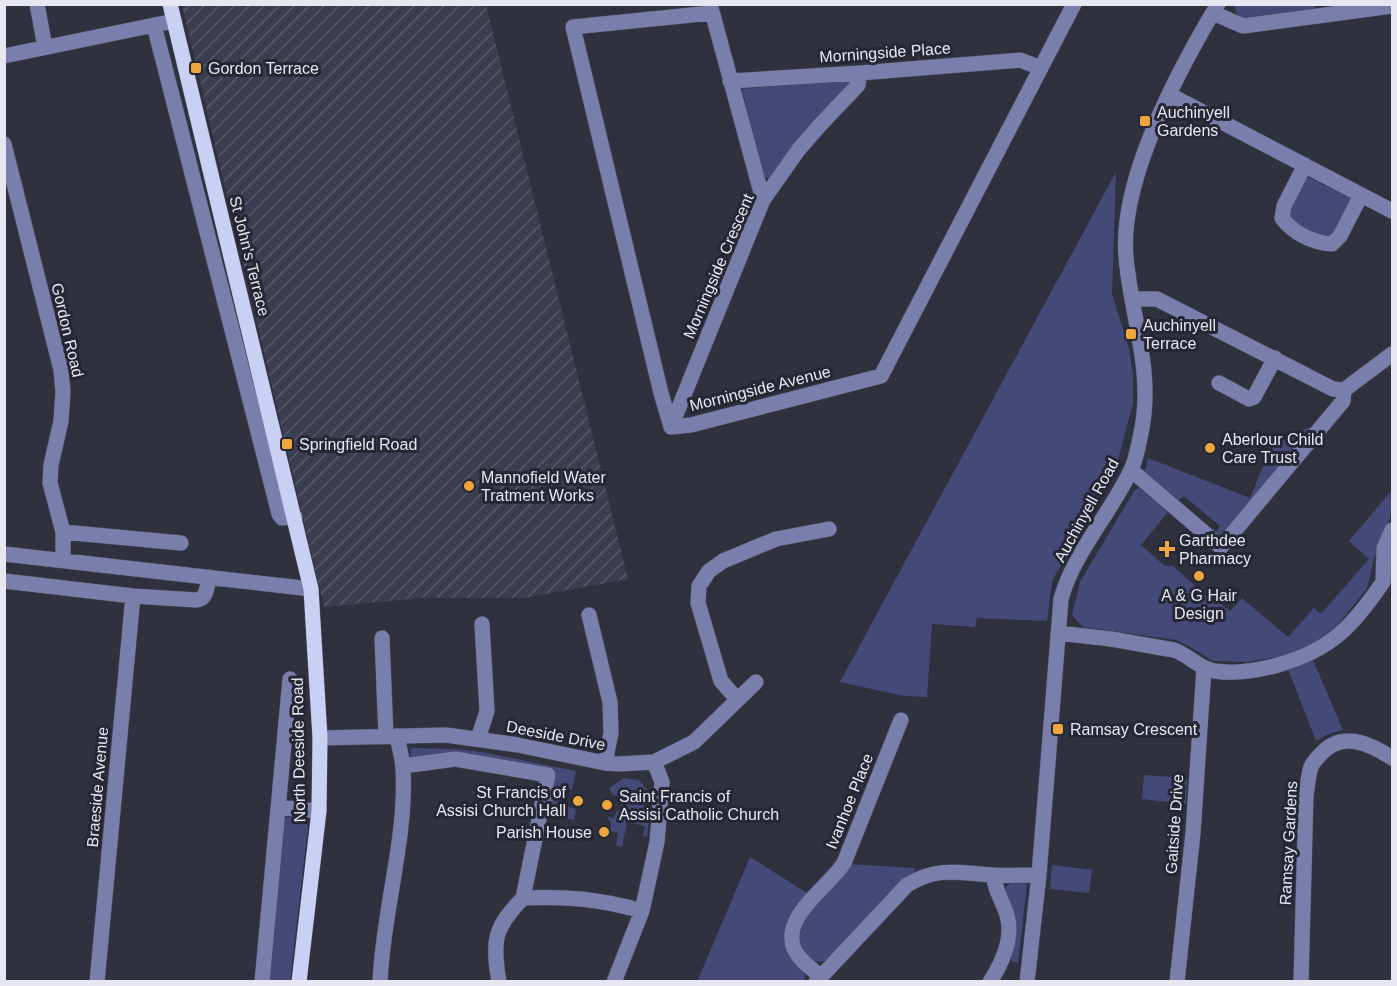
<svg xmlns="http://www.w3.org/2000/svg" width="1397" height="986" viewBox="0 0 1397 986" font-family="Helvetica,sans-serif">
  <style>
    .industrial { fill: url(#industrial-furrows) }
    .green { fill: #454978 }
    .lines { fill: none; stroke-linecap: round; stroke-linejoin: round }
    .minor-casing { stroke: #4c4e5b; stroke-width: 16 }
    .major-casing { stroke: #4c4e5b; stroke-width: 16 }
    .minor { stroke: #797eab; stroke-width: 15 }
    .major { stroke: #cacff4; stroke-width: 15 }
    .poi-dot { fill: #eea73c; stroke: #262734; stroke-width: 2 }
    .labels { text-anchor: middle; stroke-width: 6; stroke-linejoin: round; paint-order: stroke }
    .street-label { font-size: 16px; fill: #e6e7f0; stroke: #262734 }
    .poi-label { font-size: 16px; fill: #e6e7f0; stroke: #262734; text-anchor: start }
  </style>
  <defs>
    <pattern id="industrial-furrows" width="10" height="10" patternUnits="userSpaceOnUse" patternTransform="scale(1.5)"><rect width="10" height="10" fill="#3b3d50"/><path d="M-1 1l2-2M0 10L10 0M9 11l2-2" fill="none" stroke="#57596a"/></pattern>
  </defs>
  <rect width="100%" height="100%" fill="#2f313f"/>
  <path class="industrial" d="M182 5H486L628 579 524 598H423L324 607Z"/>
  <path class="green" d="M1234 5H1315V11L1246 22 1238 18Z
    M848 79 851 84 771 179 764 177 742 89Z
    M1116 172 1112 294 1129 349 1133 375V403L1117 464 1052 581 1047 621 977 618 975 627 932 624 927 697 904 696 840 682Z
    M1304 175 1354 200 1338 232 1325 239 1288 220V206Z
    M1309 427V435L1221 536 1214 535 1220 526 1184 496 1179 500 1173 499 1144 475 1148 458 1250 498 1266 459 1260 452Z
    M1139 488 1168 512 1141 545 1165 566H1173L1212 601 1220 603 1230 611 1242 598 1288 637 1314 608 1321 614 1369 559 1349 541 1392 490V513L1374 559 1367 588 1336 627 1312 644 1284 656 1248 662 1213 661 1192 648 1176 640 1083 627 1072 615 1080 582 1135 490Z
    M1313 660 1343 730 1328 734 1316 741 1288 669Z
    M411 748 456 749 482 752 576 771 572 790 567 789 562 796 561 805 576 809 574 820 548 815 556 773 481 759 410 760Z
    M1144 775 1187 778 1186 804 1142 799Z
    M624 778 639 780 648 791 649 817 647 837 643 836 645 826 627 822 622 847 616 846 618 833 610 831 611 823 607 817 614 818 616 812 623 808 618 801 619 796 613 795 609 788Z
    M295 816 303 820 308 826 290 981 266 982 281 822 287 817Z
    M750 857 810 895 788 927 804 970 805 981 697 982Z
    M848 864 915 868 914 875 829 959C819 963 810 963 803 954 782 925 830 885 848 864Z
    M1052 865 1092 870 1089 893 1050 889Z
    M1014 880 1022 881 1027 885 1018 963 1012 961 1010 955 1003 896 1006 887Z"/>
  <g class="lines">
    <g class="minor-casing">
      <path id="minor" d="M37 4 45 47
        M710 4 763 200
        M711 13 573 27 661 393 671 427 691 425 881 376 1074 4
        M1213 13 1243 26 1392 6
        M154 25 279 514 282 518 295 517
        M4 56 174 21
        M730 81 860 73 1020 60 1041 68
        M1170 95 1392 211
        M4 144 61 370 63 392 61 421 51 465 50 483 63 532V560
        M1305 165 1284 206 1282 218C1293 233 1313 243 1332 244L1340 236 1361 195
        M1132 299H1157L1333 389 1344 390
        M1219 383 1249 399 1254 397 1275 358
        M671 427 763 200 799 149 820 125 858 85 860 73
        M1131 470 1221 547 1343 401 1344 390 1392 354
        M63 532 181 543
        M4 554 311 589
        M4 581 133 596 196 600C207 600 207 586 209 577
        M1383 582 1384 548 1392 530
        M589 615 610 702 611 733 605 763
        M1058 633 1111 639 1174 650C1189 655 1198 668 1214 671 1236 674 1257 671 1278 665 1331 650 1353 626 1383 582
        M382 638 386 736
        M737 699 721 681 698 603 699 586 709 571 723 561 776 539 829 529
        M320 738 446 735 518 745 605 763 619 764 654 762 694 742 756 682
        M478 739 487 711 482 624
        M403 766 455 759 548 775 523 898
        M279 807 319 811
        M820 976C811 968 799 960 794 949 781 916 828 888 844 863L901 720
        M97 982 133 596
        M262 982 290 679
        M380 982C383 910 407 839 403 768 402 757 399 746 397 736
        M499 982C492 940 494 928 523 898 566 896 600 899 642 911
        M614 982 642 911 657 842 662 782 654 762
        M816 982 907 885C938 866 959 873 992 875 1008 876 1024 875 1039 875
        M990 982C1002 963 1014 938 1007 915 1003 901 994 890 994 875
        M1027 982 1039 875 1061 599C1073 554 1110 514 1130 472 1137 459 1139 442 1142 428 1153 369 1131 316 1126 257 1119 181 1179 69 1218 4
        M1177 982 1193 833 1204 668
        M1301 982 1306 795C1308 786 1308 775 1311 767 1313 762 1317 758 1320 755 1341 730 1369 743 1392 758"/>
    </g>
    <g class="major-casing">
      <path id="major" d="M170 4 311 589 320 738 319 811 299 982"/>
    </g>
    <use href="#minor" class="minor"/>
    <use href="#major" class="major"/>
  </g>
  <g class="poi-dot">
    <rect x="190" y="62" width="12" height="12" rx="3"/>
    <rect x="1139" y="115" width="12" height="12" rx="3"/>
    <rect x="1125" y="328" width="12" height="12" rx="3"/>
    <rect x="281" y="438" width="12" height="12" rx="3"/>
    <circle cx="1210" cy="448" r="6"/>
    <circle cx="469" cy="486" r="6"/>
    <path d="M1164 540h6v6h6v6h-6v6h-6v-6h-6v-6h6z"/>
    <circle cx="1199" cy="576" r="6"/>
    <rect x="1052" y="723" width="12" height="12" rx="3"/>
    <circle cx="578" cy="801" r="6"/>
    <circle cx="607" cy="805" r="6"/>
    <circle cx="604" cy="832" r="6"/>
  </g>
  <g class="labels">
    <g class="street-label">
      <text transform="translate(885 52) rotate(-4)" y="6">Morningside Place</text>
      <text transform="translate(250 256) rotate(76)" y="6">St John's Terrace</text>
      <text transform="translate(718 266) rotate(-67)" y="6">Morningside Crescent</text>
      <text transform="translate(68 330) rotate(77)" y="6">Gordon Road</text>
      <text transform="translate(760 388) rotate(-14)" y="6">Morningside Avenue</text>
      <text transform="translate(1086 510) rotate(-61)" y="6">Auchinyell Road</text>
      <text transform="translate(556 735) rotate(11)" y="6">Deeside Drive</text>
      <text transform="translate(298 750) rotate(-91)" y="6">North Deeside Road</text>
      <text transform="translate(97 787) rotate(-85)" y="6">Braeside Avenue</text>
      <text transform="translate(849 801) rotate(-68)" y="6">Ivanhoe Place</text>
      <text transform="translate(1174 824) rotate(-86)" y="6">Gaitside Drive</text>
      <text transform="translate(1288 843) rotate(-87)" y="6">Ramsay Gardens</text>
    </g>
    <g class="poi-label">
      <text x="208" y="74">Gordon Terrace</text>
      <text x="1157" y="118">Auchinyell<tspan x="1157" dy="18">Gardens</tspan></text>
      <text x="1143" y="331">Auchinyell<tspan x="1143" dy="18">Terrace</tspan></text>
      <text x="1222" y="445">Aberlour Child<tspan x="1222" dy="18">Care Trust</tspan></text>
      <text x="299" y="450">Springfield Road</text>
      <text x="481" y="483">Mannofield Water<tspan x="481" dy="18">Tratment Works</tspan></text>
      <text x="1179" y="546">Garthdee<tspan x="1179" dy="18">Pharmacy</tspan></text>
      <text x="1199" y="601" text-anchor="middle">A &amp; G Hair<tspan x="1199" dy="18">Design</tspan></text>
      <text x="1070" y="735">Ramsay Crescent</text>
      <text x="566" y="798" text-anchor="end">St Francis of<tspan x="566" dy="18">Assisi Church Hall</tspan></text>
      <text x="619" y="802">Saint Francis of<tspan x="619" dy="18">Assisi Catholic Church</tspan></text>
      <text x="592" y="838" text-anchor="end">Parish House</text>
    </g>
  </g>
  <rect width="1397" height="986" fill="none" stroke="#e6e7f0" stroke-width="12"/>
</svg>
